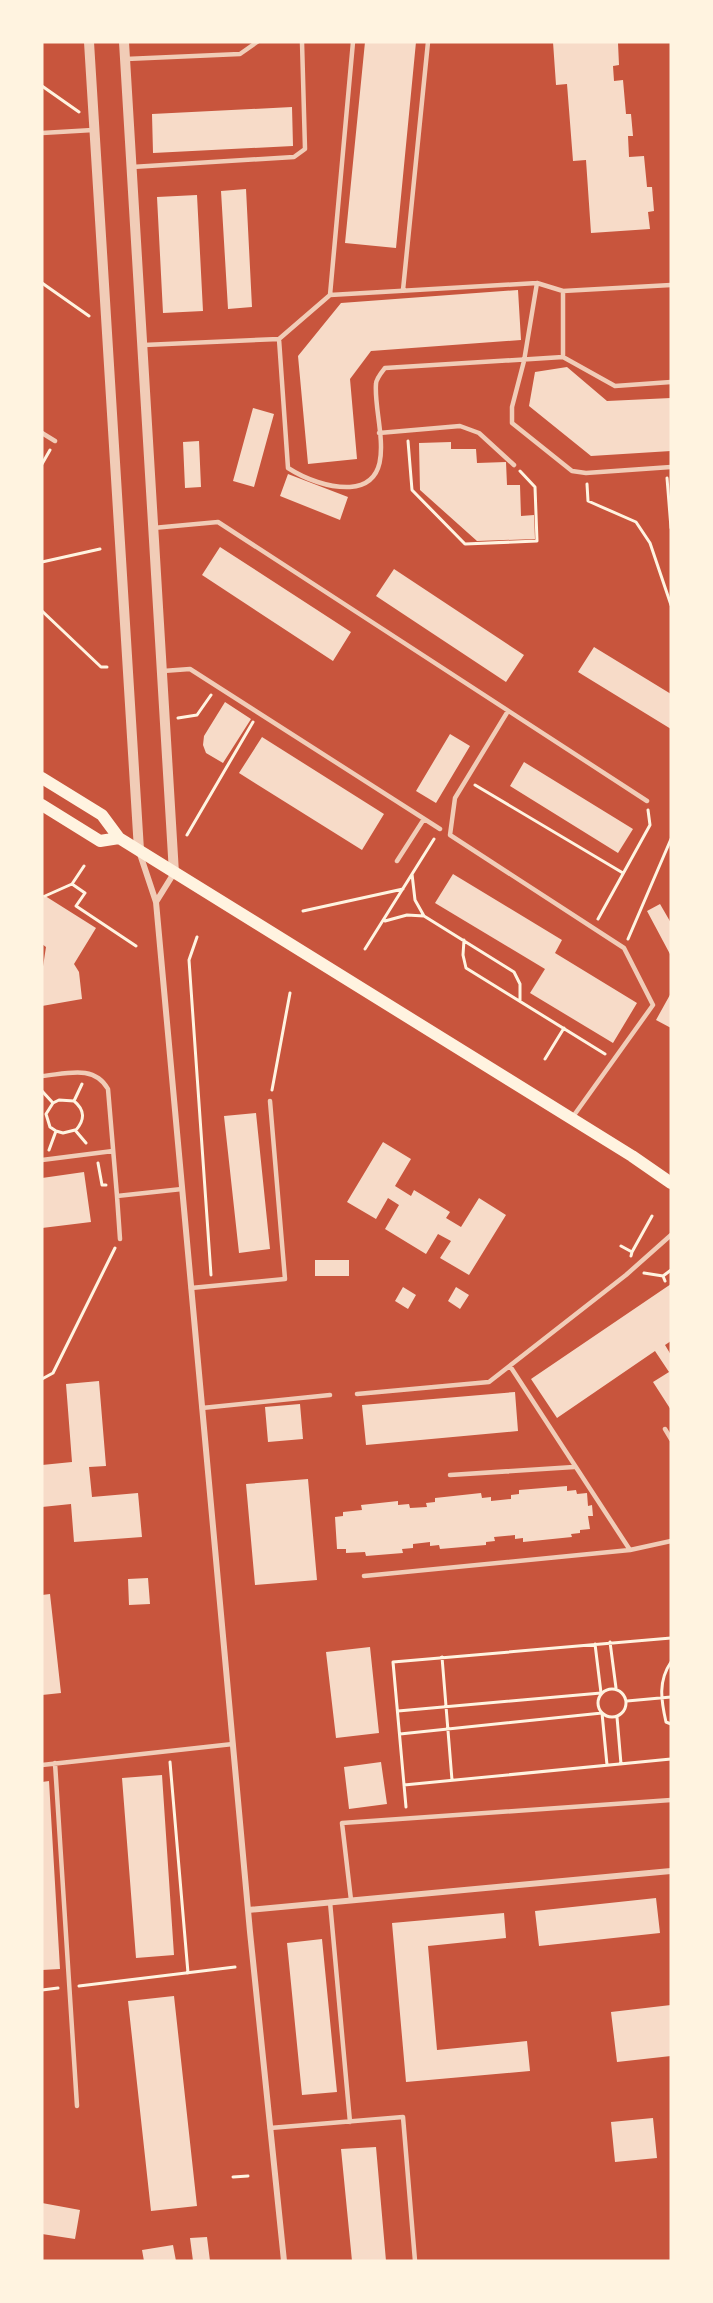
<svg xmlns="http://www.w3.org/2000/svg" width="713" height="2303" viewBox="0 0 713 2303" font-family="Manrope,sans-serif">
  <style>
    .building { fill: #f7dbc8 }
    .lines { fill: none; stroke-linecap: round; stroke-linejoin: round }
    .path { stroke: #fff3e0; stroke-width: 3 }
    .service { stroke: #f1ccb7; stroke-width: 4.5 }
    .minor { stroke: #f1ccb7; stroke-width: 6 }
    .tertiary { stroke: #f1ccb7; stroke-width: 10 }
    .secondary { stroke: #fff3e0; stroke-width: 12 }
  </style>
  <rect width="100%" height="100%" fill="#c8553d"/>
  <path class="building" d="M365 42H416L396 248 345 243Z
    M553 42 618 43 619 65 613 66 614 81 623 80 626 114H631L633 136H628L629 157 644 156 647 187H652L654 211 648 212 650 229 591 233 586 160 573 161 567 84 556 85Z
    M292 107 293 146 153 153 152 114Z
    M246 189 252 307 228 309 221 191Z
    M197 195 203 311 163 313 157 197Z
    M518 290 521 340 371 351 350 379 357 459 308 464 298 356 341 303Z
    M567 367 607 401 671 398V451L591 456 529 406 535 372Z
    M253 408 274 414 254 487 233 481Z
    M199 441 201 487 185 488 183 442Z
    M451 442V449H476L477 463 506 462 507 485H520L521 516 534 515 535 539 477 541 420 490 419 443Z
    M288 474 348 497 340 520 280 496Z
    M220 547 351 632 333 661 202 575Z
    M394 569 524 655 506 682 376 596Z
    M594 647 671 694V729L578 672Z
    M225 702 251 719 223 763 206 753 203 745 204 736Z
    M450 734 470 746 436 803 416 791Z
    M262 737 384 814 362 850 239 773Z
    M524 762 633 829 618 853 510 786Z
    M453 874 562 940 555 953 637 1003 613 1043 530 993 545 969 435 903Z
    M42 894 96 928 74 964 79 972 82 999 42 1006V973L46 947 42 944Z
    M660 904 671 923V956L647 911Z
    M671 993V1028L656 1020Z
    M256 1113 270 1249 239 1253 224 1116Z
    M383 1142 411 1159 395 1186 411 1196 414 1190 450 1212 446 1218 461 1227 479 1198 506 1215 469 1275 440 1258 451 1241 438 1234 426 1254 385 1229 399 1205 388 1198 376 1219 347 1202Z
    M84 1172 91 1222 42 1228V1178Z
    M315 1260H349V1276H315Z
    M671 1284V1341L665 1345 671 1355V1410L653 1382 669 1372 655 1351 557 1418 531 1379Z
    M403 1287 416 1295 408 1309 395 1301Z
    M456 1287 469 1295 460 1309 448 1301Z
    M99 1381 106 1466 89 1467 92 1497 138 1493 142 1537 74 1542 71 1504 42 1507V1465L72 1462 66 1384Z
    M515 1392 518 1431 366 1445 362 1405Z
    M300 1404 303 1439 268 1442 265 1407Z
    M308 1479 317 1580 255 1585 246 1484Z
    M567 1486V1491L576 1490 577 1494 587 1493 588 1506 592 1505 593 1516H588L590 1529 580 1530V1533L571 1534 572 1537 523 1542V1538L515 1539V1535L494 1537 495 1541 486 1542V1545L440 1549 439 1545 430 1546V1542L413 1544V1548L402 1549 403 1553 366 1556 365 1552 346 1553V1549H337L335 1517 343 1516V1512L362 1510 361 1505 398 1501V1505L409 1504 410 1508 427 1507 426 1503 435 1502V1498L481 1493 482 1498 491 1497V1501L511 1499V1495L519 1494V1490Z
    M148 1578 150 1604 129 1605 128 1579Z
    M50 1594 61 1693 42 1695V1595Z
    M370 1647 379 1733 336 1738 326 1652Z
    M381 1762 387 1804 349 1809 344 1767Z
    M162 1775 174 1955 136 1958 122 1778Z
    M49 1781 60 1969 42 1970V1782Z
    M656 1898 660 1933 539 1946 535 1911Z
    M504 1913 506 1938 428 1946 437 2050 527 2041 530 2071 406 2082 392 1923Z
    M322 1939 337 2092 302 2095 287 1943Z
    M174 1996 197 2206 151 2211 128 2001Z
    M671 2005V2056L617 2062 611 2012Z
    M653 2118 657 2158 615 2162 611 2122Z
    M376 2147 386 2261H352L341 2149Z
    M42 2203 80 2210 75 2239 42 2234Z
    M207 2237 210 2261H193L190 2238Z
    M173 2245 176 2261H144L142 2250Z"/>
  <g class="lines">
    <path class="path" d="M42 86 79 112
      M42 283 89 316
      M408 441 412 490 465 544 537 541 535 487 520 471
      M42 464 50 450
      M667 478 671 528
      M587 484 588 501 636 522 650 543 671 605
      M42 562 100 549
      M42 611 101 667H107
      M178 718 197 715 211 695
      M475 785 623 873
      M187 835 253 722
      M412 874 415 900 424 916 514 972 520 984V1001
      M72 884 85 893 76 906 136 946
      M45 896 72 884 84 866
      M303 911 403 889
      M598 919 650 825 648 810
      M385 921 407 915 424 916
      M197 937 189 960 211 1275
      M628 939 671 839
      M464 940 463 955 466 968 605 1054
      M365 949 434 839
      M545 1059 564 1028
      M272 1090 290 993
      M42 1091 53 1103 59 1100 74 1101 82 1084
      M74 1101C85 1110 85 1120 76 1130
      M53 1103 46 1114 50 1127 56 1131
      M49 1150 56 1131 63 1133 75 1130 86 1143
      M98 1163 102 1185H106
      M621 1246 632 1252 631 1256
      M632 1252 652 1216
      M644 1273 663 1276 665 1281
      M663 1276 671 1270
      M42 1379 53 1373 115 1248
      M610 1642 616 1688
      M442 1657 452 1780
      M671 1662C658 1681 661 1700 666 1722L671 1724
      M598 1703a14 14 0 1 1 28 0a14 14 0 1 1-28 0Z
      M627 1701 671 1697
      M398 1711 601 1693 595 1644
      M617 1717 621 1764
      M400 1734 602 1713 607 1765
      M170 1762 188 1973
      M404 1785 671 1759
      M406 1807 393 1662 671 1638
      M79 1986 235 1967
      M42 1990 58 1988
      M233 2177 248 2176"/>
    <path class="service" d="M126 59 240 54 257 42
      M42 133 93 130
      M132 167 294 157 305 149 302 42
      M537 283 524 361 512 407V423L572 471 586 473 671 467
      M671 285 563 291 537 283 330 295 279 339 288 468C305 479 329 488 350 487 401 483 373 417 376 384 376 379 381 373 385 368L563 357 615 386 671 382
      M403 290 428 42
      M563 291V357
      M330 295 353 42
      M144 345 279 339
      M42 433 55 441
      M379 433 460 426 479 433 514 465
      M153 528 218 522 647 801
      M163 671 190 669 440 829
      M508 711 455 798 450 835 624 948 653 1005 572 1118
      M397 861 424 819
      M42 1076C66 1074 94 1064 108 1089L117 1196 182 1189
      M42 1160 113 1151
      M117 1196 120 1239
      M191 1288 285 1279 270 1101
      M510 1366 630 1550
      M357 1394 489 1382 626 1275 671 1235
      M202 1408 330 1395
      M665 1429 671 1439
      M450 1475 574 1467
      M364 1576 630 1550 671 1541
      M55 1763 77 2106
      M42 1765 233 1744
      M351 1900 342 1823 671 1800
      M330 1902 350 2122
      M270 2128 403 2117 415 2261"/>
    <path class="minor" d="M139 851 156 902 250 1932 284 2261
      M156 902 174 873
      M248 1910 671 1871"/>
    <path class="tertiary" d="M89 42 139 850
      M124 42 174 873"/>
    <path class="secondary" d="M42 778 102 815 119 838 632 1156 671 1183
      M42 805 100 841 119 838"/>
  </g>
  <rect width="713" height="2303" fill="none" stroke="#fff3e0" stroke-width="87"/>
</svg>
